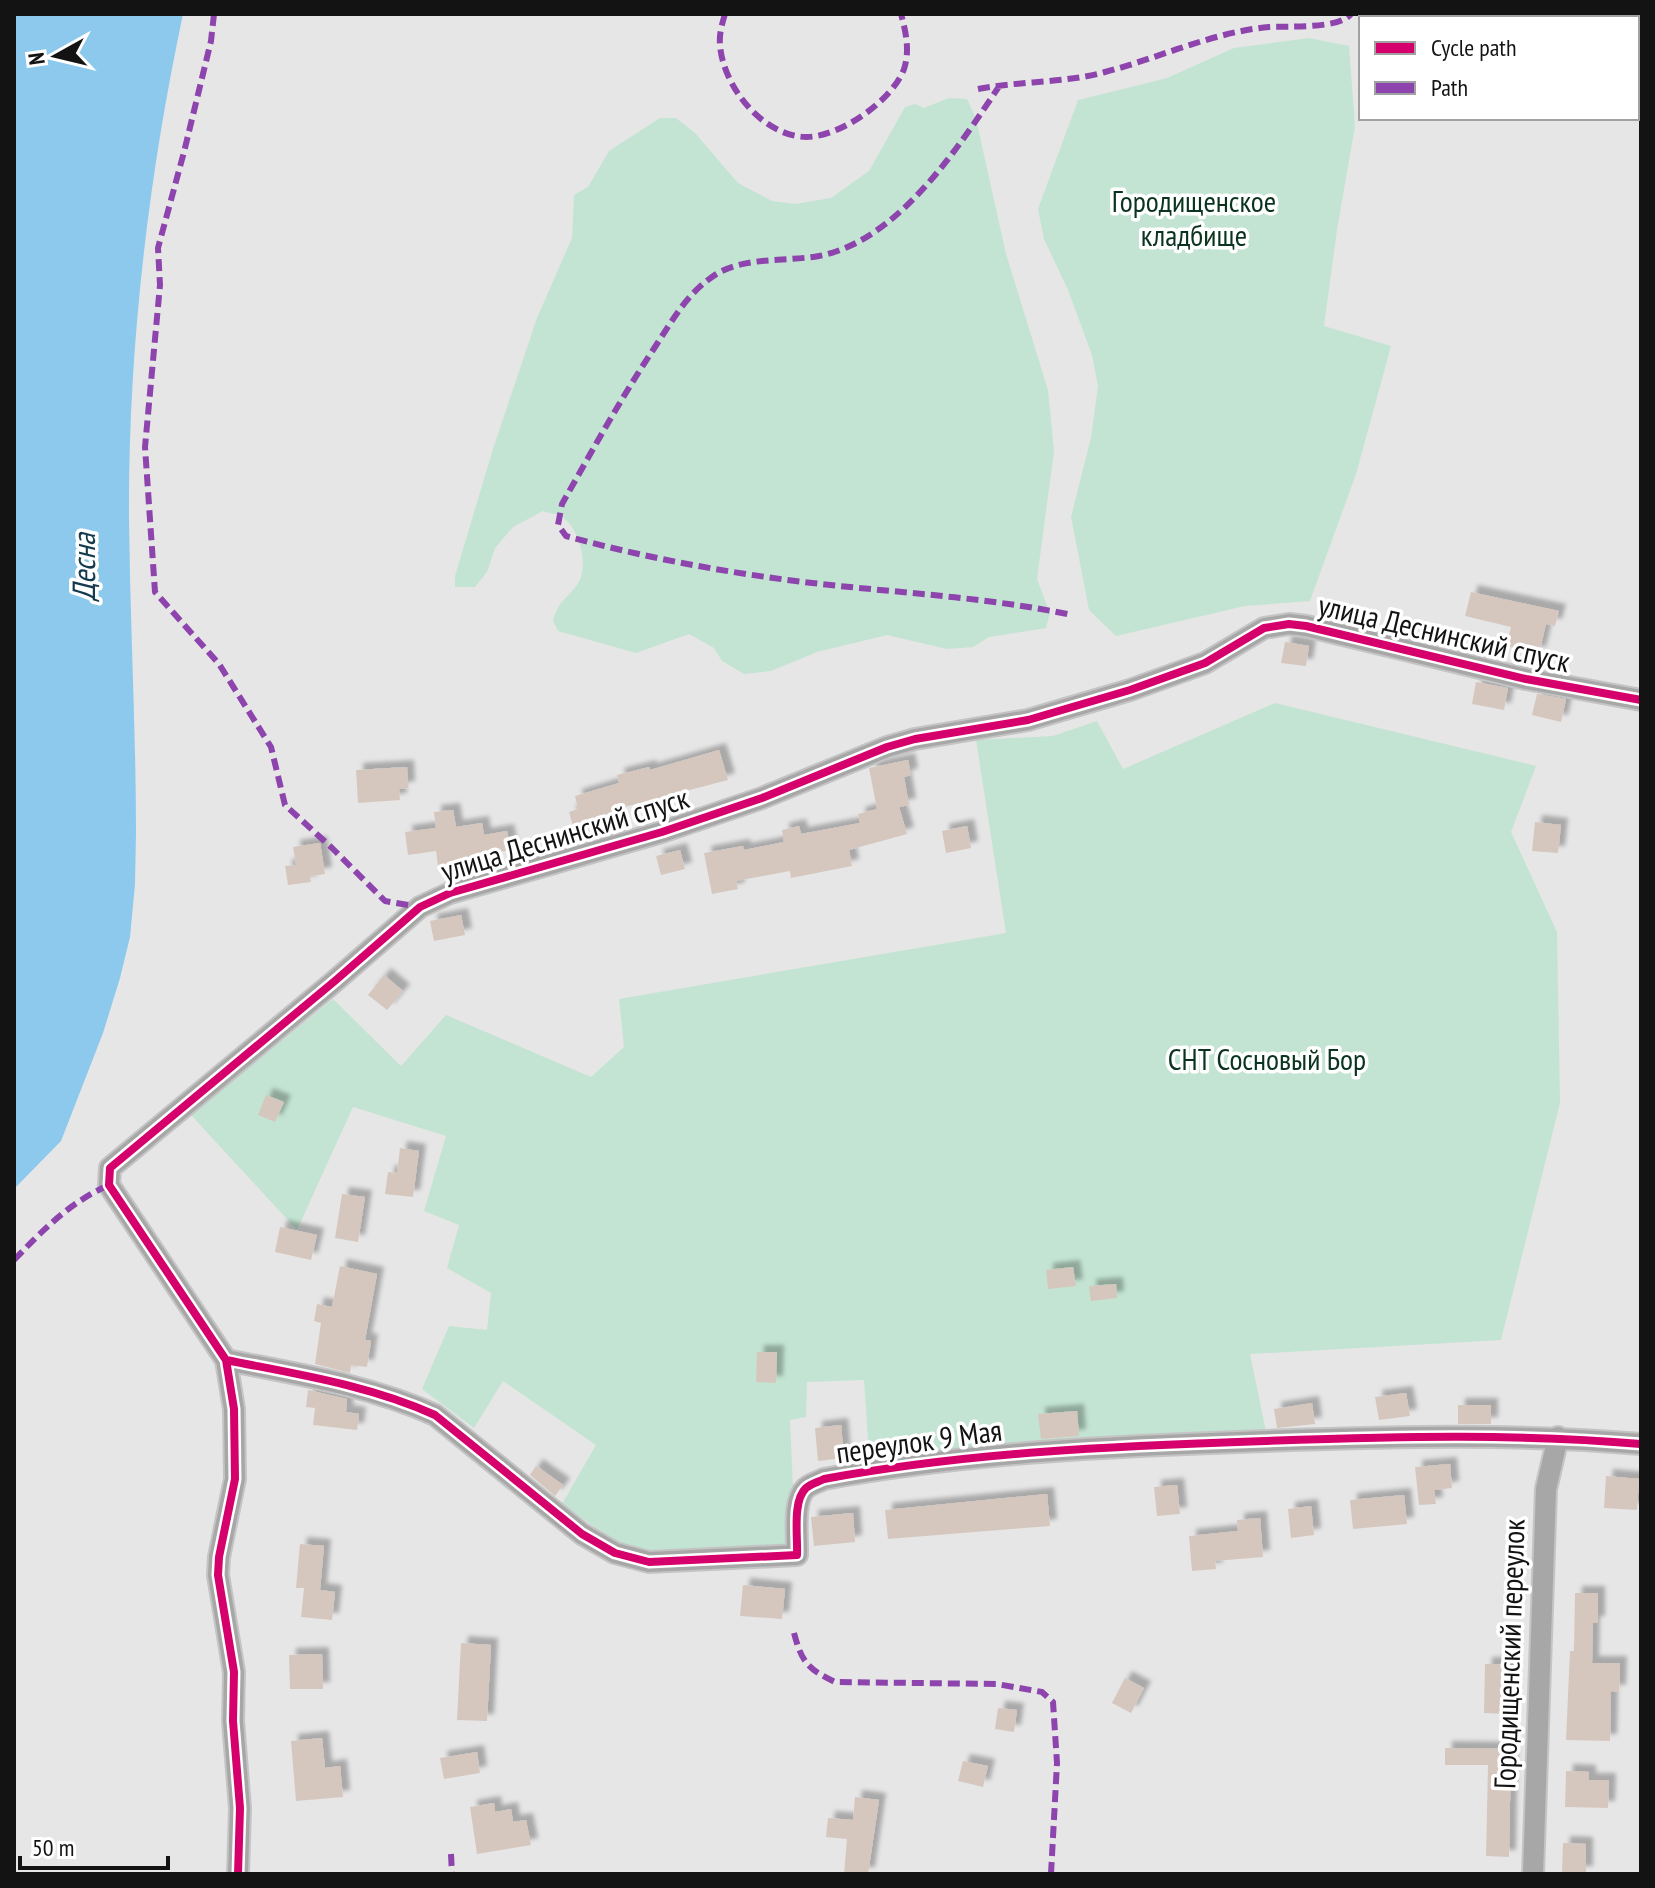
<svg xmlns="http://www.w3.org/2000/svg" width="1655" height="1888" viewBox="0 0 1655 1888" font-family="'PT Sans Narrow',sans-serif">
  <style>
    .green { fill: #c3e4d2 }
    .water { fill: #8cc9ed }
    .building { fill: #d6c7be; filter: url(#shadow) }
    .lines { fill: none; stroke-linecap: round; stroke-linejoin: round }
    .minor-casing { stroke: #c4c4c5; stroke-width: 24 }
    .minor { stroke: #a7a7a7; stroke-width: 20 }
    .quiet { stroke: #8e44ad; stroke-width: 6; stroke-dasharray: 12 6; stroke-linecap: butt }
    .cycleway-casing { stroke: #fff; stroke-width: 13 }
    .cycleway { stroke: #d6006c; stroke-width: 8 }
    .labels { text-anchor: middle; stroke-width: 7; stroke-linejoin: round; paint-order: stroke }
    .park-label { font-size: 30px; fill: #0a3320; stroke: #fff }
    .street-label { font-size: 30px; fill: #131313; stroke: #fff }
    .water-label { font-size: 32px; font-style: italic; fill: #143a4f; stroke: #fff }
  </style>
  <defs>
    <filter id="shadow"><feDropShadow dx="7" dy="-7" stdDeviation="2" flood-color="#0004"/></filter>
  </defs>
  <rect width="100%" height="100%" fill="#e6e6e7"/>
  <path class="green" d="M1309 38 1349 46 1355 126 1337 230 1324 326 1391 346 1356 474 1310 601 1245 606 1116 636 1089 610 1071 517 1091 438 1098 386 1092 355 1068 290 1044 239 1038 209 1078 100 1167 78 1234 48Z
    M949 98 967 99 976 119 1006 254 1048 390 1054 451 1037 579 1050 613 1046 628 989 637 973 647 947 649 887 635 817 652 771 671 744 674 722 661 714 648 689 634 636 653 558 631 553 621C559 600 565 601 577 585 590 567 580 528 561 516 557 514 548 513 543 511L513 527 495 548 487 572 475 587H455V576L493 449 537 318 572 238 574 195 588 187 609 151 660 118H676L695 133 738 183 772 201 795 204 831 198 869 171 905 107 915 104 924 108Z
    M1275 703 1536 766 1511 832 1557 932 1560 1103 1501 1340 1250 1354 1267 1436 1174 1435 869 1454 864 1380 807 1382 806 1417 790 1420 793 1488 788 1547 653 1552 614 1541 562 1504 596 1445 503 1381 474 1428 422 1389 449 1326 487 1330 491 1293 447 1268 459 1225 424 1211 446 1136 353 1107 297 1230 191 1115 333 999 401 1066 446 1015 591 1077 624 1047 619 999 1006 933 976 740 1053 736 1097 721 1123 769Z"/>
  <path class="water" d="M14 14H183C148 179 128 350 129 519 130 623 136 728 136 833L135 884 130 937 120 978 103 1033 61 1141 14 1189Z"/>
  <path class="building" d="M1471 592 1559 611 1555 626 1546 624 1539 654 1506 646 1511 627 1465 616Z
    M1285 642 1309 646 1306 666 1281 663Z
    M1476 682 1508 688 1504 710 1472 704Z
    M1537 694 1566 699 1561 722 1532 715Z
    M719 750 728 780 613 810 616 821 575 833 569 812 578 809 575 796 619 783 617 775 649 767 650 770Z
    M908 760 911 775 904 777 909 805 899 807 907 834 849 850 852 866 791 878 790 871 736 881 738 889 712 894 704 853 743 846 744 850 784 842 782 830 799 826 801 834 860 823 858 814 877 809 869 768Z
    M407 767 408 788 399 789 400 800 358 803 356 770Z
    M453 810 456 827 482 823 484 835 507 831 511 850 483 854 484 860 438 866 436 851 408 855 405 832 436 828 434 812Z
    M1535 822 1561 825 1558 853 1532 851Z
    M967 826 971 848 946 853 942 831Z
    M320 843 325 874 310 876 311 882 288 885 285 866 296 865 293 847Z
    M680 850 685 869 661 875 656 856Z
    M461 915 465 935 434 941 430 921Z
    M384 975 403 991 387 1010 368 995Z
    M266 1095 284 1102 275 1122 258 1115Z
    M400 1148 419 1151 413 1197 385 1194 388 1172 397 1173Z
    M342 1194 365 1197 358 1242 335 1238Z
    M280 1227 317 1235 311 1260 275 1252Z
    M340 1266 377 1274 365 1340 371 1341 367 1367 351 1365 350 1373 315 1364 321 1323 314 1321 317 1304 332 1307Z
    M1073 1267 1076 1286 1048 1289 1046 1270Z
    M1116 1284 1117 1298 1091 1301 1089 1286Z
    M757 1352H777L776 1383 756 1382Z
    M308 1390 347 1399 346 1412 359 1414 357 1430 313 1425 315 1408 306 1407Z
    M1406 1393 1410 1416 1379 1420 1375 1397Z
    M1312 1403 1315 1424 1277 1428 1274 1409Z
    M1458 1405H1491V1424H1458Z
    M1077 1411 1079 1436 1041 1439 1038 1414Z
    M841 1425 844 1458 818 1461 815 1428Z
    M1450 1464 1452 1488 1434 1490 1436 1504 1419 1505 1415 1467Z
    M536 1466 563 1485 555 1496 530 1475Z
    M1606 1476 1639 1479 1637 1510 1604 1508Z
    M1177 1485 1180 1514 1157 1516 1154 1487Z
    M1047 1494 1050 1526 888 1539 885 1510Z
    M1404 1495 1407 1524 1353 1529 1350 1500Z
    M1311 1506 1314 1535 1291 1538 1288 1509Z
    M853 1513 855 1542 814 1546 811 1517Z
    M1260 1518 1263 1557 1215 1561 1216 1569 1192 1571 1189 1536 1238 1531 1237 1520Z
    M300 1544 324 1546 320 1590 335 1592 332 1620 301 1617 304 1588H296Z
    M743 1585 785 1589 782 1619 740 1616Z
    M1575 1593H1598V1623H1593L1592 1663H1620L1619 1692 1611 1691 1610 1741 1566 1740 1570 1651H1574Z
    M461 1643 491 1645 487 1721 457 1720Z
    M322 1654 323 1689H290L289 1655Z
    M1485 1664H1509L1508 1714 1484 1713Z
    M1125 1678 1144 1688 1131 1713 1112 1703Z
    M998 1708 1017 1710 1014 1732 995 1729Z
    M322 1738 325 1768 340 1766 343 1797 296 1801 291 1741Z
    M1445 1748 1511 1749 1509 1857 1486 1856 1488 1765H1445Z
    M477 1752 480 1773 444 1779 440 1758Z
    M963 1761 988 1766 983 1787 958 1781Z
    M1566 1771 1589 1772V1780H1609L1608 1808 1565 1807Z
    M855 1797 879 1800 868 1874H844L847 1839 826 1837 828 1818 853 1820Z
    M494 1803 495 1812 511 1809 513 1822 526 1820 531 1845 477 1854 470 1807Z
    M1563 1843 1586 1844V1873H1562Z"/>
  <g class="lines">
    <g class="minor-casing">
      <path id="minor" d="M226 1360C296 1374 369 1385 435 1415L582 1534 615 1553 649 1562 797 1555C798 1537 792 1501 806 1488 811 1484 818 1482 824 1479 970 1452 1117 1446 1265 1441 1391 1437 1516 1433 1641 1444
        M238 1874 240 1808 233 1721 234 1672 218 1575 219 1557 235 1479 234 1409 226 1360 109 1185 110 1168 336 980 420 907 450 893 662 832 762 798 887 747 915 739 1028 720 1130 690 1205 663 1264 628 1289 624 1306 626 1526 679 1641 700
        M1533 1874 1546 1489 1558 1437"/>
    </g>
    <use href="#minor" class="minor"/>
    <path class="quiet" d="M214 14 211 41 184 152 158 248 160 285 145 447 155 592 219 664 271 747 285 805 332 848 385 901 420 907
      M725 14C722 24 719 34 720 45 723 86 762 136 806 137 840 137 892 101 904 69 910 51 906 32 901 14
      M1000 85C958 148 898 241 819 256 784 262 741 256 712 277 686 295 672 321 655 347 621 398 592 451 562 504L558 525 566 536C646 558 728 573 812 583 899 593 986 597 1072 615
      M978 89C1019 81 1066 83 1105 72 1159 58 1213 32 1269 27 1289 26 1340 29 1351 14
      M14 1260C43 1230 70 1202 109 1185
      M794 1633C802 1663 808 1669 835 1682L997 1684 1042 1692 1053 1702 1057 1763 1051 1874
      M451 1854 452 1874"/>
    <g class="cycleway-casing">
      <path id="cycleway" d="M226 1360C296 1374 369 1385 435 1415L582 1534 615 1553 649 1562 797 1555C798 1537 792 1501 806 1488 811 1484 818 1482 824 1479 970 1452 1117 1446 1265 1441 1391 1437 1516 1433 1641 1444
        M238 1874 240 1808 233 1721 234 1672 218 1575 219 1557 235 1479 234 1409 226 1360 109 1185 110 1168 336 980 420 907 450 893 662 832 762 798 887 747 915 739 1028 720 1130 690 1205 663 1264 628 1289 624 1306 626 1526 679 1641 700"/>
    </g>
    <use href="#cycleway" class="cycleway"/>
  </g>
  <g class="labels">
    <g class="park-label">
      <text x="1194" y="212">Городищенское<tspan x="1194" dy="34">кладбище</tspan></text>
      <text x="1267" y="1070">СНТ Сосновый Бор</text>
    </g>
    <g class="street-label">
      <text transform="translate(1444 634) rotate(13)" y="10">улица Деснинский спуск</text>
      <text transform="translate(565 835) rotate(-17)" y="10">улица Деснинский спуск</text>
      <text transform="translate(919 1442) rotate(-8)" y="10">переулок 9 Мая</text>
      <text transform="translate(1510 1654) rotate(-88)" y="10">Городищенский переулок</text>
    </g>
    <g class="water-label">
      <text transform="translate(84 567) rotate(-90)" y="11">Десна</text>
    </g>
  </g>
  <rect width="1655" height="1888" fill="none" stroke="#131313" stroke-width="32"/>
  <rect x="1359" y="16" width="280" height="104" fill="#ffffff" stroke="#a1a1a1" stroke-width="2"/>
  <rect x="1375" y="42" width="40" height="12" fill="#d6006c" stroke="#a1a1a1" stroke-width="2"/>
  <text x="1431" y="56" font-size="24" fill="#131313">Cycle path</text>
  <rect x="1375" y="82" width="40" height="12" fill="#8e44ad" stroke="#a1a1a1" stroke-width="2"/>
  <text x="1431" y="96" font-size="24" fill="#131313">Path</text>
  <g transform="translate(56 56) rotate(262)" stroke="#ffffff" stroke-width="6" paint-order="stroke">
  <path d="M0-6L14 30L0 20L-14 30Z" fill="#131313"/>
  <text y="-12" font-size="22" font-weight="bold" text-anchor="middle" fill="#131313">N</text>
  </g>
  <path d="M20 1856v12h148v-12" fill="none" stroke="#131313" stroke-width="4"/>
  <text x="32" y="1856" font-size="24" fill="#131313" stroke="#ffffff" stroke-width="6" paint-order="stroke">50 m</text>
</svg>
